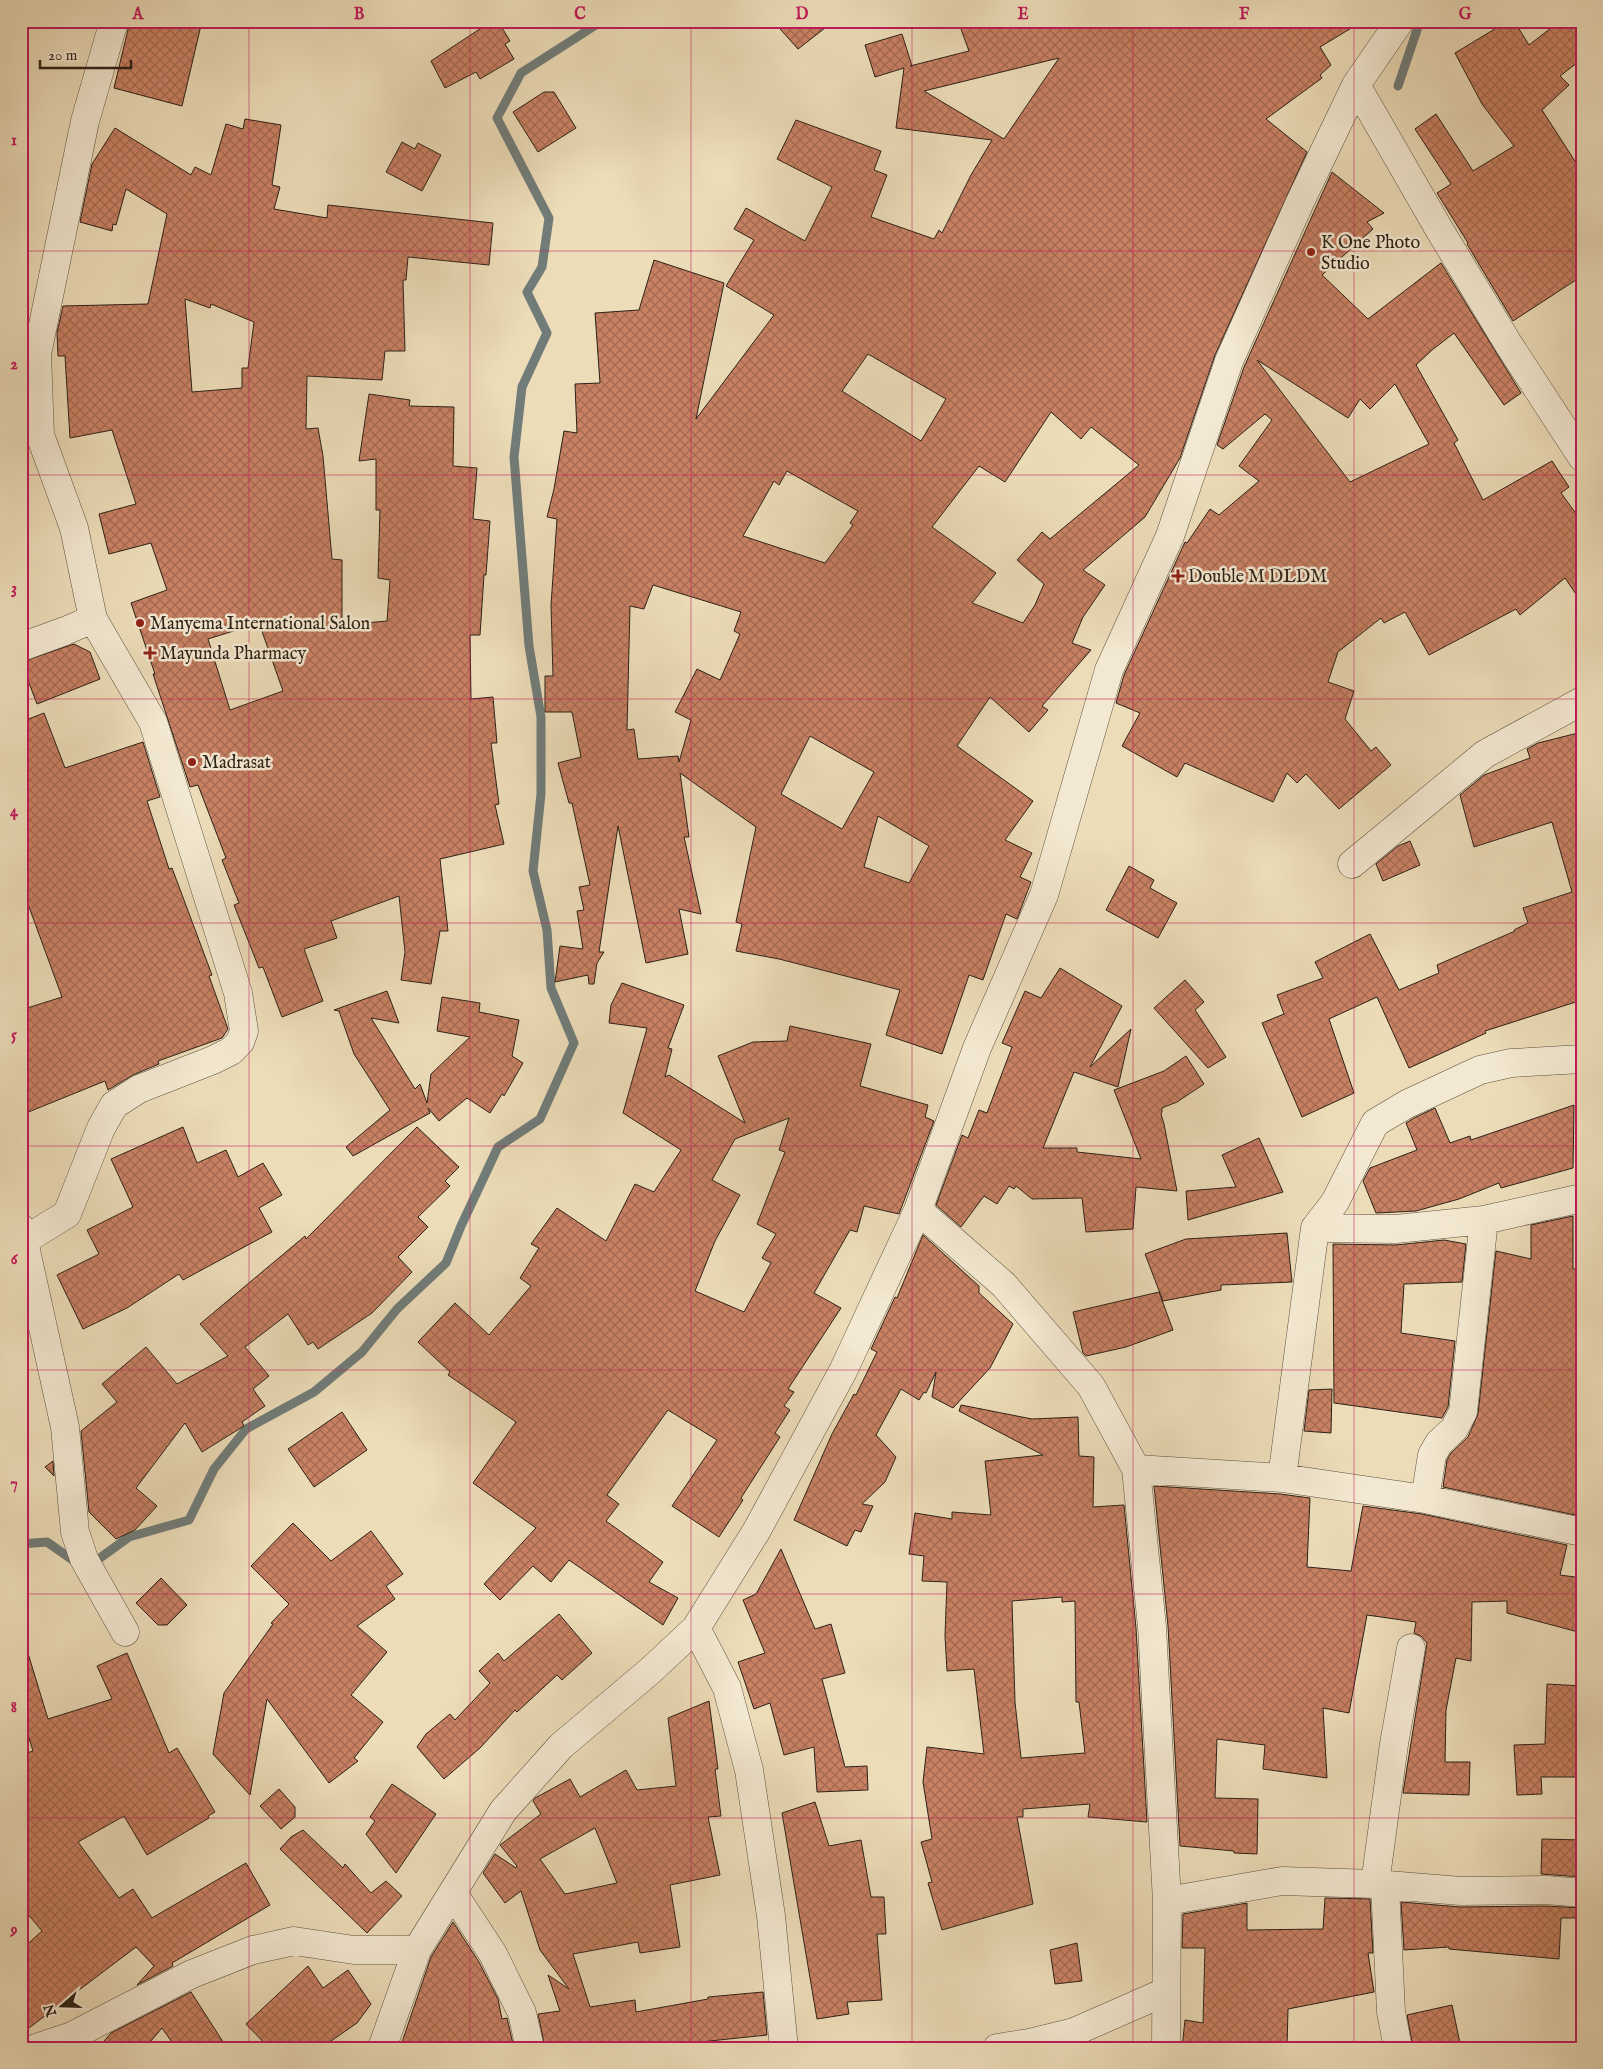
<svg xmlns="http://www.w3.org/2000/svg" width="1603" height="2069" viewBox="0 0 1603 2069" font-family="'IM FELL English',serif">
  <style>
    .lines { fill: none; stroke-linecap: round; stroke-linejoin: round }
    .stream { stroke: #717c79; stroke-width: 9 }
    .building { fill: url(#building-cross-hatch); stroke: #2d2117; fill-rule: evenodd }
    .street-casing { stroke: #5d503f; stroke-width: 29 }
    .street { stroke: #f3e8d1; stroke-width: 28 }
    .grid { fill: none; stroke: #c2185b; stroke-width: 1; stroke-opacity: 0.55 }
    .poi-dot { fill: #8f2418; stroke: #f3e8d1; stroke-width: 2 }
    .labels { text-anchor: middle; stroke-width: 5; stroke-linejoin: round; paint-order: stroke }
    .poi-label { font-size: 18px; fill: #2d2117; stroke: #f3e8d1; text-anchor: start }
    .neatline { fill: none; stroke: #c2185b; stroke-width: 2 }
    .grid-label { font-size: 16px; text-anchor: middle; font-weight: bold; fill: #c2185b }
  </style>
  <defs>
    <pattern id="building-cross-hatch" width="8" height="8" patternUnits="userSpaceOnUse" patternTransform="scale(1.25)"><rect width="8" height="8" fill="#c98164"/><path d="M0 0l8 8M0 8l8-8" fill="none" stroke="#a46951"/></pattern>
  </defs>
  <rect width="100%" height="100%" fill="#ecdcb8"/>
  <filter id="stains"><feTurbulence type="fractalNoise" baseFrequency=".004" numOctaves="4"/><feColorMatrix values="0 0 0 0 .2 0 0 0 0 .09 0 0 0 0 .02 0 0 0 .5 -.17"/></filter>
  <radialGradient id="worn" r=".72"><stop offset=".6" stop-color="#630" stop-opacity="0"/><stop offset="1" stop-color="#630" stop-opacity=".3"/></radialGradient>
  <g class="lines">
    <path class="stream" d="M1398 86 1420 21
      M21 1544 47 1542 77 1563
      M93 1563 129 1537 189 1520 214 1469 246 1429 314 1392 362 1352 397 1309 446 1263 461 1226 498 1147 540 1119 574 1043 551 988 547 930 533 871 541 794V717L529 646 514 457 522 387 547 333 527 292 542 267 549 218 497 118 521 73 602 21"/>
  </g>
  <path class="building" d="M130 21H202L182 106 114 88Z
    M492 21H498L510 41 505 44 514 59 480 79 476 72 445 88 431 61Z
    M773 21H834L798 49Z
    M958 21H1363L1320 47 1331 65 1320 75 1322 78 1266 119 1307 152 1215 355 1180 458 1145 517 1083 570 1105 585 1083 617 1072 643 1091 650 1042 706 1048 710 1029 732 990 697 957 746 1033 801 1005 840 1032 853 1020 877 1031 882 1017 919 1006 914 983 980 969 975 942 1054 886 1035 900 990 779 959 736 951 742 924 736 922 756 827 680 773 689 837H684L701 914 679 909 688 954 646 963 618 826 599 952H604L597 963 594 984H589L588 975 555 982 560 946 583 949 577 911 584 910 579 887 590 885 572 803H569L558 763 581 757 572 712H545V676H553L551 605 557 519 547 517 554 489 564 431 577 433 575 384 600 383 595 313 639 310 654 260 724 283 696 419 774 315 726 286 754 240 734 229 746 208 805 241 832 187 777 159 796 120 881 151 874 170 887 175 871 217 934 239 939 230 942 233 971 175 992 140 896 128 904 68 875 77 865 45 902 34 912 66H910L969 51ZM1059 58 1004 139 924 91ZM868 354 946 399 921 441 842 391ZM1051 412 1081 439 1091 427 1139 465 1050 539 1042 532 1017 560 1044 584 1035 605 1023 623 972 603 996 573 932 527 979 466 1005 482ZM787 471 858 511 850 523 853 525 825 563 743 536 774 481 779 485ZM653 585 741 612 734 631 740 634 720 680 697 669 675 712 691 720 679 762 678 756 638 759 634 729 627 730 630 606 644 609ZM810 736 874 772 842 829 781 794ZM878 816 929 846 909 883 864 867Z
    M1508 21H1514L1529 45 1560 21H1582V59L1560 76 1569 85 1542 110 1582 172V276L1513 321 1467 244 1468 243 1437 193 1451 184 1415 129 1436 114 1473 171 1514 146 1482 104 1455 53Z
    M544 92H554L576 128 538 152 513 112Z
    M245 119 281 125 272 185 280 187 274 209 327 218 328 205 493 223 489 265 408 257 406 280H403L405 351H385L382 380 307 376 306 429 318 428 323 456 332 559 342 560V625L387 621 390 580 378 578 380 510H376V459L359 461 369 394 410 400 409 406 454 407 453 466 477 468 473 519 490 521 486 575H484L480 635H470L471 699 493 697 497 743H491L499 804 495 805 504 844 440 859 448 931H440L431 984 401 980 405 952 399 896 331 921 337 938 304 949 323 1001 282 1017 263 967 259 968 234 905 239 903 222 860 226 858 198 785 190 787 153 674H155L131 603 167 590 151 543 109 554 99 514 136 504 112 430 70 438 65 356H58L57 333 63 306 148 304 167 214 126 189 116 225 113 224 112 231 80 222 92 164 115 128 191 175 195 167 211 175 226 124 243 129ZM185 299 210 308 211 304 254 322 248 368H242V388L192 392ZM259 623 283 691 230 710 208 639Z
    M402 142 415 149 418 143 441 155 422 191 386 172Z
    M1332 172 1384 213 1367 222 1373 229 1322 275 1368 319 1441 263 1521 393 1504 405 1454 333 1432 350 1416 365 1458 440 1454 443 1483 500 1552 461 1569 487 1561 493 1582 522V603L1565 578 1520 615 1516 609 1429 655 1405 612 1384 623 1381 618 1338 652 1328 682 1354 691 1345 719 1371 751 1376 747 1391 765 1339 809 1306 774 1297 783 1287 773 1273 802 1185 763 1177 777 1122 746 1140 713 1116 703 1124 675 1185 542 1187 543 1210 509 1219 515 1259 481 1239 466 1272 420 1265 414 1223 449 1217 445 1244 367ZM1257 360 1348 418 1360 399 1370 409 1395 384 1429 444 1350 482Z
    M74 644 90 652 100 679 37 704 21 662Z
    M44 713 65 768 143 742 160 797 147 801 169 869 172 868 212 975 209 976 228 1029 222 1038 158 1061 159 1064 133 1075 108 1090 105 1081 21 1115V1010L62 997 21 885V722Z
    M1582 732V1000L1485 1031 1486 1033 1409 1068 1377 997 1329 1019 1354 1093 1302 1117 1262 1023 1284 1014 1277 995 1323 978 1315 962 1370 934 1399 990 1439 973 1437 965 1515 931 1514 930 1528 923 1523 908 1572 892 1552 822 1474 847 1460 795 1484 775 1530 758 1527 749 1538 743Z
    M1410 841 1420 865 1383 881 1376 864 1398 846Z
    M1129 866 1154 880 1150 888 1177 903 1158 938 1106 910Z
    M1060 968 1122 1006 1090 1067 1131 1029 1118 1087 1074 1072 1043 1148H1077V1152L1141 1159 1114 1090 1164 1071 1186 1056 1204 1084 1177 1102 1162 1108V1112L1161 1114 1164 1124 1177 1191 1136 1187 1133 1229 1086 1232 1082 1198 1032 1199 1016 1186 1014 1189 1009 1186 997 1204 984 1196 961 1227 936 1205 962 1135 968 1138 979 1110 987 1113 1012 1047 1002 1043 1025 991 1041 998Z
    M1185 980 1204 1002 1195 1010 1226 1057 1208 1068 1154 1008Z
    M622 983 684 1005 668 1048 672 1049 665 1077 669 1075 745 1123 718 1056 753 1042 787 1041 790 1026 871 1044 860 1086 928 1105 925 1117 934 1121 899 1214 864 1206 857 1232 850 1230 814 1293 841 1308 788 1389 794 1392 784 1406 790 1410 775 1433 780 1437 741 1498 743 1500 719 1537 672 1506 717 1440 668 1410 607 1495 619 1504 606 1521 663 1562 649 1582 678 1598 663 1625 569 1560 551 1582 533 1566 500 1600 484 1584 536 1528 473 1483 516 1422 448 1375 450 1372 418 1342 455 1303 489 1335 531 1286 520 1278 539 1248 531 1244 557 1208 606 1241 635 1184 654 1192 681 1150 623 1113 647 1028 609 1023 611 1005ZM789 1118 779 1150 785 1152 757 1224 776 1234 762 1258 771 1263 744 1312 695 1291 715 1241 740 1195 712 1180 735 1139Z
    M387 991 399 1023 371 1018 415 1089 420 1084 427 1103 431 1074 470 1037 437 1031 442 997 480 1003 479 1012 519 1020 512 1056 523 1063 504 1096 502 1094 490 1113 467 1098 439 1121 428 1108 430 1113 353 1156 346 1147 390 1110 354 1054 339 1011 334 1010Z
    M1574 1105 1573 1168 1501 1188 1499 1183 1459 1199 1416 1211 1376 1213 1363 1181 1370 1168 1417 1150 1406 1123 1414 1118 1435 1108 1450 1143 1470 1136 1471 1140Z
    M183 1127 197 1163 226 1150 238 1177 263 1163 282 1195 259 1208 272 1232 183 1280 179 1274 127 1308 83 1329 57 1275 99 1254 87 1230 133 1207 111 1159Z
    M417 1127 459 1167 445 1181 450 1186 418 1217 428 1227 398 1257 412 1272 372 1313 318 1349 313 1342 308 1345 288 1314 245 1347 269 1376 253 1389 265 1406 242 1422 244 1426 202 1452 185 1423 136 1488 157 1506 135 1530 116 1539 89 1512 81 1431 117 1402 102 1384 146 1347 177 1384 228 1356 200 1324 305 1236 306 1239Z
    M1259 1138 1283 1192 1188 1220 1186 1191 1236 1187 1222 1155Z
    M1573 1216V1269L1582 1270V1488L1575 1515 1443 1487 1447 1460 1451 1453 1468 1437 1478 1414 1496 1251 1531 1259V1225Z
    M1287 1233 1292 1282 1221 1285V1290L1163 1301 1145 1254 1186 1239Z
    M923 1235 979 1286V1293L1013 1324 990 1368 953 1408 932 1397 936 1372 926 1393 924 1392 919 1400 901 1389 876 1435 896 1457 885 1482 862 1504 873 1506 861 1532 855 1530 847 1546 794 1520 832 1434 854 1394 856 1395 877 1352 871 1349 895 1297 897 1298Z
    M1444 1240 1466 1244 1462 1282 1404 1284 1401 1333 1455 1341 1448 1407 1442 1418 1334 1403 1333 1244 1396 1245Z
    M1159 1292 1173 1330 1126 1347 1086 1356 1083 1353 1073 1312Z
    M1332 1389 1331 1433 1304 1431 1309 1390Z
    M961 1405 1032 1419 1078 1417 1079 1456 1094 1457 1093 1507 1124 1505 1136 1628 1147 1822 1088 1817 1090 1804 1023 1809V1817H1017L1033 1904 942 1930 928 1883 932 1882 921 1842 932 1839 923 1782 927 1747 984 1754 974 1669 947 1671 945 1636 947 1582 922 1581 924 1556 909 1554 915 1513 952 1519V1512L991 1515 985 1461 1043 1455 959 1411ZM1062 1597V1602L1075 1601 1076 1702H1079L1085 1753 1021 1758 1015 1702 1012 1601Z
    M342 1412 367 1450 314 1487 288 1449Z
    M53 1461 54 1476 45 1467Z
    M1154 1486 1280 1494 1310 1498 1307 1567 1351 1571 1363 1506 1422 1514 1567 1545 1560 1575 1582 1578V1633L1507 1613V1601L1472 1602 1471 1661 1456 1658 1446 1710 1445 1762H1470L1469 1795 1403 1793 1427 1643 1421 1636 1414 1633 1416 1622 1367 1615 1349 1713 1323 1708 1327 1778 1263 1769 1265 1745 1217 1739 1215 1798 1258 1799 1257 1854 1234 1853V1851L1180 1846 1168 1626Z
    M293 1523 331 1561 371 1531 403 1574 386 1586 395 1599 357 1626 387 1652 351 1695 383 1722 354 1758 358 1761 329 1783 267 1699 250 1795 213 1754 224 1693 273 1624 271 1623 289 1604 251 1566Z
    M781 1549 815 1629 831 1624 845 1673 822 1679 845 1767 867 1766 868 1790 817 1792 814 1747 784 1755 770 1703 754 1709 738 1662 765 1653 743 1600 756 1594Z
    M161 1578 187 1605 167 1625H158L136 1603Z
    M559 1614 592 1653 562 1680 557 1675 517 1712 515 1710 480 1748 444 1779 417 1747 426 1734 450 1714 455 1720 490 1683 479 1671 498 1653 504 1661Z
    M27 1650 48 1719 112 1699 97 1666 127 1653 169 1753 177 1748 215 1812 208 1816 209 1818 147 1855 124 1816 78 1842 119 1898 133 1889 152 1918 246 1863 270 1905 172 1963 173 1966 137 1985 154 1966 136 1947 21 2034V1950L42 1931 21 1906V1755L33 1751 21 1712V1651Z
    M1547 1684 1582 1686V1777H1541L1542 1794 1517 1795 1514 1745 1545 1744Z
    M709 1701 718 1769H715L721 1816 708 1817 720 1875 670 1885 680 1947 640 1953 638 1942 573 1954 590 2007 635 2000 636 2012 708 1999V1997L763 1992 767 2035 681 2044 682 2048H545L538 2014 560 2011 548 1975 569 1989 540 1950 521 1891 505 1903 483 1873 495 1854 516 1868 517 1866 500 1845 541 1814 533 1801 535 1798 570 1779 580 1797 626 1770 637 1790 676 1786 668 1718ZM595 1828 617 1883 565 1894 540 1859Z
    M392 1784 436 1814 396 1873 366 1834 375 1821 370 1817Z
    M279 1789 295 1807V1817L281 1829 260 1806Z
    M815 1802 829 1846 861 1840 871 1897H884L886 1934H877L882 2000 847 2002 849 2014 817 2019 782 1813Z
    M303 1830 343 1868 345 1864 371 1893 386 1881 402 1896 367 1933 280 1849 291 1837Z
    M1542 1839 1582 1840V1877L1541 1874Z
    M1325 1898 1370 1899 1373 1953H1368L1374 1992 1288 2009 1287 2048H1182L1185 2020 1203 2023 1205 1948H1182L1183 1914 1247 1903V1930L1323 1929Z
    M1401 1902 1460 1907 1545 1906 1582 1908V1918H1561L1559 1959 1449 1949V1947L1404 1950Z
    M453 1922 479 1962 498 1999 502 2019 507 2018 514 2048H400L431 1957Z
    M1077 1943 1082 1981 1055 1984 1050 1950Z
    M308 1966 323 1988 348 1970 371 2004 357 2023 321 2048H269L246 2024Z
    M191 1992 227 2048H176L162 2028 145 2048H98L111 2033Z
    M1452 2005 1461 2048H1413L1407 2015Z"/>
  <g class="lines">
    <g class="street-casing">
      <path id="street" d="M1356 85 1439 229 1509 345 1582 457
        M21 647 65 631 93 619 74 528 40 435 37 354 85 121 114 21
        M1352 864 1485 754 1582 701
        M918 1210 1004 1285 1091 1386 1136 1469 1152 1627 1167 1901 1166 2048
        M21 1228 65 1427 75 1532 84 1559 125 1632
        M1315 1228 1396 1229 1484 1220 1582 1198
        M25 1240 67 1214 101 1128 114 1105 139 1089 213 1060 231 1051 240 1042 244 1031 238 993 153 722 93 619
        M1136 1469 1282 1478 1425 1499 1582 1532
        M1282 1478 1315 1228 1335 1202 1375 1123 1407 1104 1480 1070 1511 1063 1582 1059
        M1425 1499 1432 1455 1439 1443 1454 1429 1463 1412 1484 1220
        M696 1628 727 1688 749 1770 771 1916 784 2048
        M1375 1884 1394 1744 1411 1648
        M1385 1885 1391 2012 1398 2048
        M453 1893 493 1954 522 2013 530 2048
        M1167 1901 1282 1881 1375 1884 1461 1891 1546 1890 1582 1893
        M36 2048 72 2036 192 1974 253 1950 294 1941 354 1950H417
        M382 2048 417 1950 503 1811 561 1746 650 1671 696 1628 757 1530 843 1371 918 1210 977 1048 1044 895 1109 670 1170 536 1229 361 1300 202 1356 85 1400 21
        M997 2048 1029 2043 1074 2032 1165 1992"/>
    </g>
    <use href="#street" class="street"/>
  </g>
  <path class="grid" d="M249 21V2048M470 21V2048M691 21V2048M912 21V2048M1133 21V2048M1354 21V2048M21 251H1582M21 475H1582M21 699H1582M21 923H1582M21 1146H1582M21 1370H1582M21 1594H1582M21 1818H1582"/>
  <g class="poi-dot">
    <circle cx="1311" cy="252" r="5"/>
    <path d="M1175.5 568.5h5v5h5v5h-5v5h-5v-5h-5v-5h5z"/>
    <circle cx="140" cy="623" r="5"/>
    <path d="M147.5 645.5h5v5h5v5h-5v5h-5v-5h-5v-5h5z"/>
    <circle cx="192" cy="762" r="5"/>
  </g>
  <g class="labels">
    <g class="poi-label">
      <text x="1321" y="248">K One Photo<tspan x="1321" dy="21">Studio</tspan></text>
      <text x="1188" y="582">Double M DLDM</text>
      <text x="150" y="629">Manyema International Salon</text>
      <text x="160" y="659">Mayunda Pharmacy</text>
      <text x="202" y="768">Madrasat</text>
    </g>
  </g>
  <rect width="1603" height="2069" fill="none" stroke="#ecdcb8" stroke-width="55"/>
  <g transform="translate(62 2006) rotate(250)" stroke="#f3e8d1" stroke-width="4" paint-order="stroke">
  <path d="M0-4L9 19L0 12L-9 19Z" fill="#2d2117"/>
  <text y="-8" font-size="14" font-weight="bold" text-anchor="middle" fill="#2d2117">N</text>
  </g>
  <path d="M40 60v8h91v-8" fill="none" stroke="#2d2117" stroke-width="2.5"/>
  <text x="48" y="60" font-size="15" fill="#2d2117" stroke="#f3e8d1" stroke-width="4" paint-order="stroke">20 m</text>
  <rect x="28" y="28" width="1548" height="2014" class="neatline"/>
  <g class="grid-label">
    <text x="138" y="19">A</text>
    <text x="359" y="19">B</text>
    <text x="580" y="19">C</text>
    <text x="802" y="19">D</text>
    <text x="1023" y="19">E</text>
    <text x="1244" y="19">F</text>
    <text x="1465" y="19">G</text>
    <text x="14" y="145">1</text>
    <text x="14" y="369">2</text>
    <text x="14" y="593">3</text>
    <text x="14" y="816">4</text>
    <text x="14" y="1040">5</text>
    <text x="14" y="1264">6</text>
    <text x="14" y="1488">7</text>
    <text x="14" y="1712">8</text>
    <text x="14" y="1935">9</text>
  </g>
  <rect width="100%" height="100%" filter="url(#stains)"/>
  <rect width="100%" height="100%" fill="url(#worn)"/>
</svg>
